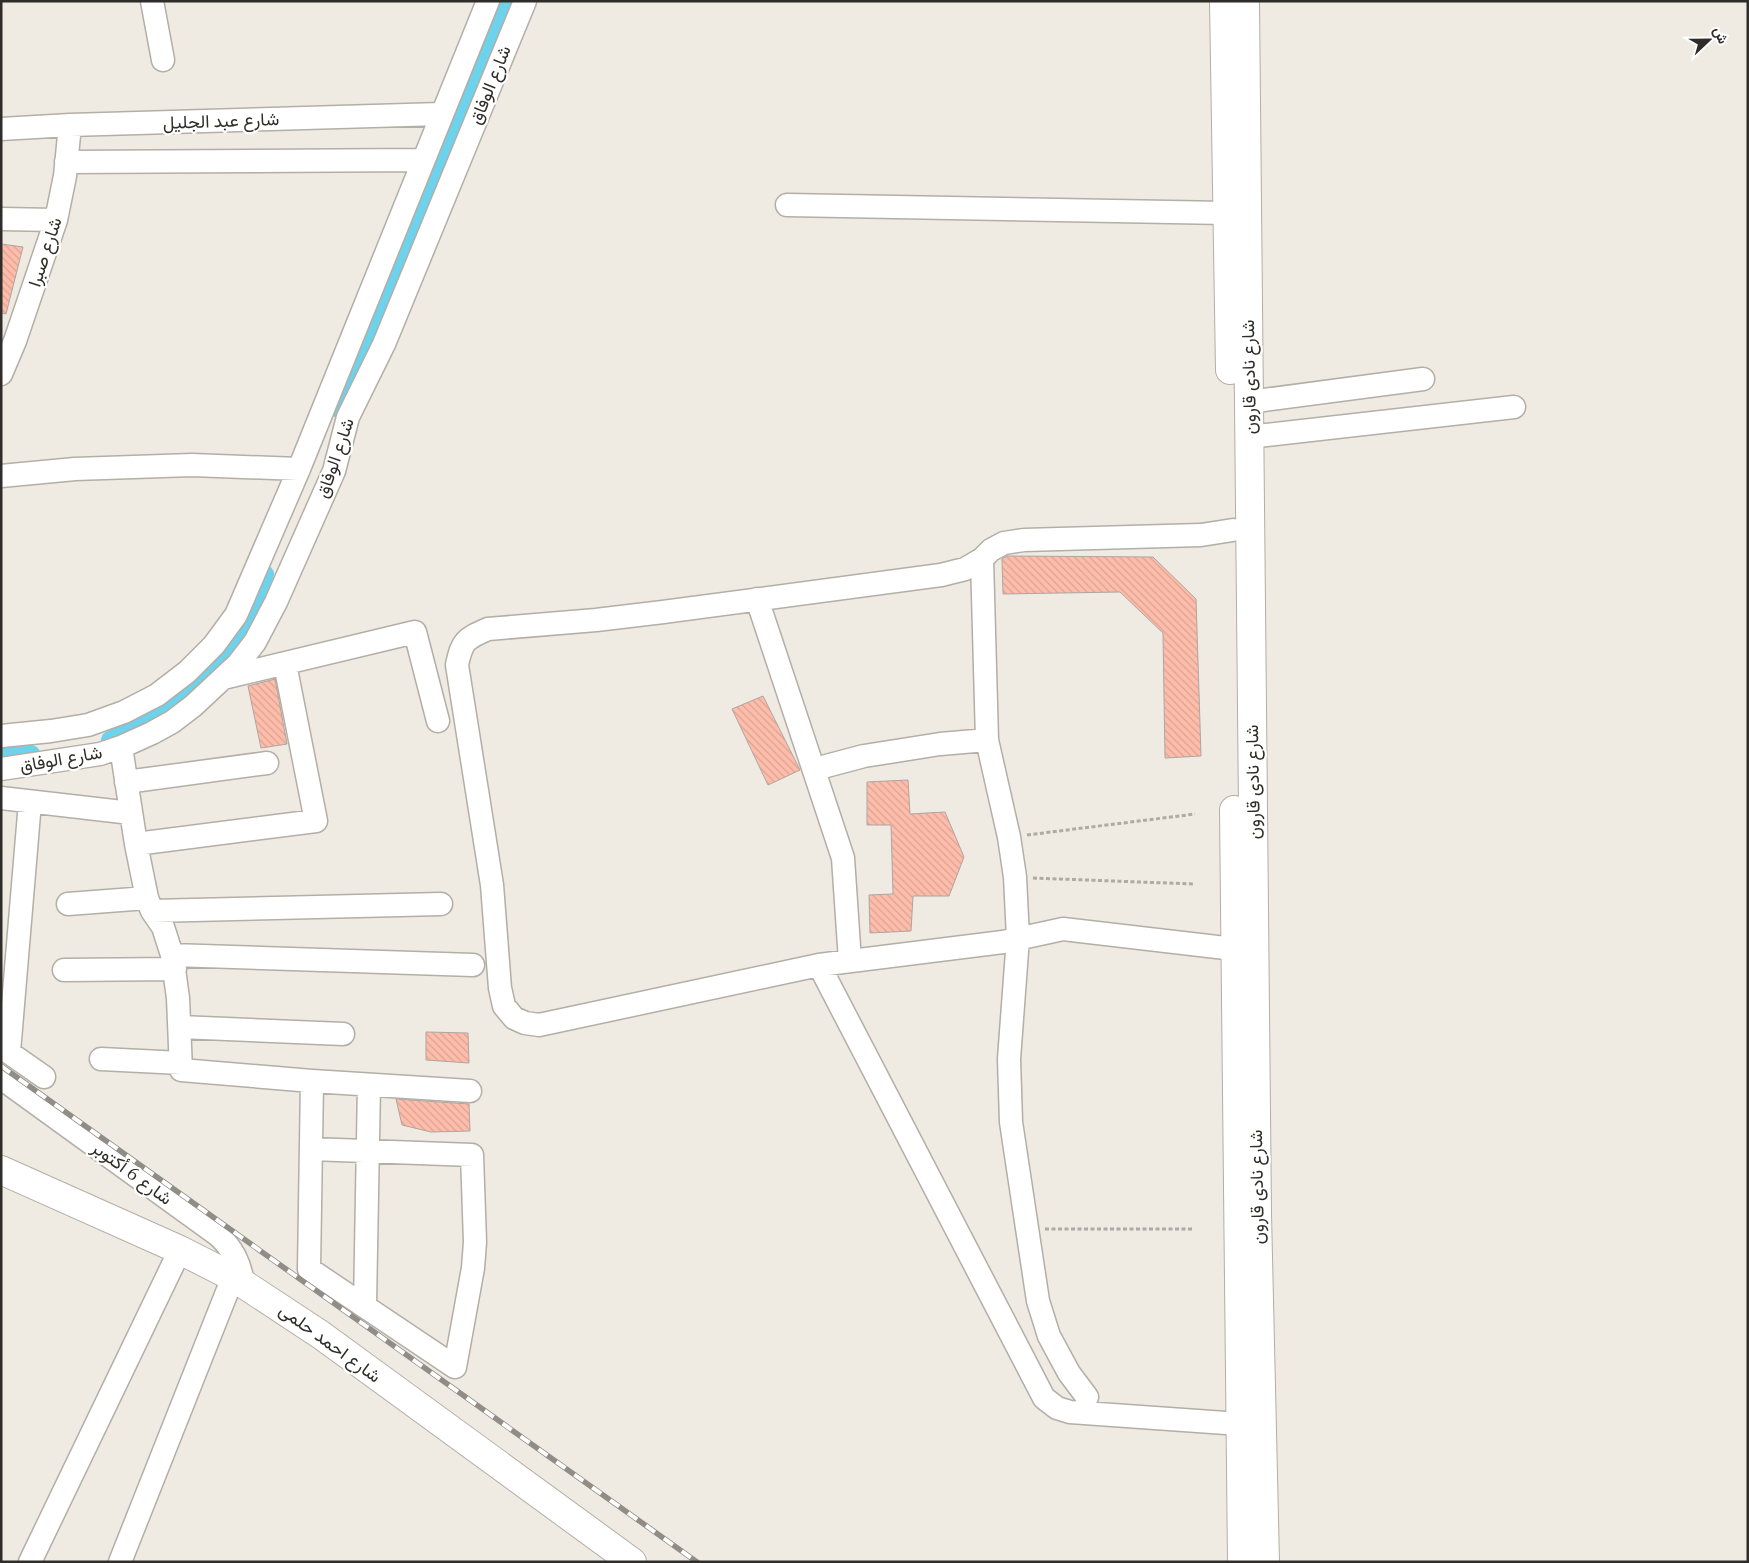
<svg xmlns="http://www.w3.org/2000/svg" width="1749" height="1563" viewBox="0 0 1749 1563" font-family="'IBM Plex Serif',Vazirmatn,serif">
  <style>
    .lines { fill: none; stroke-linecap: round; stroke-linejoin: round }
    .canal { stroke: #6dd2ec; stroke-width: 18 }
    .building { fill: url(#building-back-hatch); stroke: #afa5a2 }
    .minor-casing { stroke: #b3aea6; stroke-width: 25 }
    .major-casing { stroke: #b3aea6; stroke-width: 30 }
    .path { stroke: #aeaaa4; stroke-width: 3; stroke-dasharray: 4 2.5; stroke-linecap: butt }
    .minor { stroke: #fff; stroke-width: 22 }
    .major { stroke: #fff; stroke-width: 28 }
    .rail-casing { stroke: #908d87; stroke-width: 5.5 }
    .rail { stroke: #fff; stroke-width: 4; stroke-dasharray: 11; stroke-linecap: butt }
    .labels { text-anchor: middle; stroke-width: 4.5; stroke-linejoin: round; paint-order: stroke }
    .street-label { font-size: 18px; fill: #2e2d29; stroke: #fff }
  </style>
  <defs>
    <pattern id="building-back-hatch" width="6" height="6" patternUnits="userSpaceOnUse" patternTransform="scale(1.25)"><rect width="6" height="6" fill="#febdaa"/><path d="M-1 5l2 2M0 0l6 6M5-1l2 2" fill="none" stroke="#daa392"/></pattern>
  </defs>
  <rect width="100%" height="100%" fill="#efeae2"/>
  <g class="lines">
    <path class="canal" d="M336 408 440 160 509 1
      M110 740 167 713 235 648 265 574
      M1 757 31 754"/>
  </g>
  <path class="building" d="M1 244 23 247 6 314 1 313Z
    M1007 556 1153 557 1196 599 1201 756 1165 758 1163 633 1120 592 1003 594 1002 559Z
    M275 679 287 744 261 748 248 686Z
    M763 696 800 770 768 785 732 709Z
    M908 780 910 814 945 812 964 857 949 896H913L911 931 870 933 869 895 893 894 891 825H867V782Z
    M426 1032 468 1033 469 1063 426 1060Z
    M396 1099 469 1104 470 1131 431 1132 402 1125Z"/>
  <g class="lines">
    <g class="minor-casing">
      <path id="minor" d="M152 1 163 60
        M1 129 70 125 441 114
        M66 162 423 160
        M787 205 1226 213
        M1 219 56 220
        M1 374 15 341 56 220 65 176 70 125
        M1249 402 1423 379
        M1249 437 1514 407
        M1 476 75 469 192 465 299 469
        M1233 530 1201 535 1024 540 1004 543 991 550 982 559 965 569 941 575 663 612 596 620 488 629C465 639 462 641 457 665L492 885 500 988 504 1006 514 1018 525 1023 539 1025 819 965 1003 942 1063 929 1234 949
        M982 559 987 740 1009 837 1015 877 1018 938 1009 1059 1011 1122 1038 1301 1049 1336 1069 1373 1087 1397
        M757 599 843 858 850 961
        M223 678 415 632 438 721
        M1 736 51 731 88 725 124 712 157 695 187 672 214 645 236 615 299 469 488 1
        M121 747 136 844 147 898 152 911 163 927 172 955 473 965
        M1 769 100 754 121 747 152 733 172 722 193 706 238 664 255 642 276 602 334 471 348 417 384 344 525 1
        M815 769 864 756 940 744 987 740
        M126 782 267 763
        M1 798 131 813
        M136 844 316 821 285 664
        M68 904 147 898
        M152 911 441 904
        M172 955 178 998 181 1070 312 1081 470 1091
        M819 965 1044 1398 1057 1408 1070 1412 1240 1424
        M64 970 175 969
        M180 1027 343 1034
        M1 1047 44 1077
        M9 1052 30 802
        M101 1059 181 1063
        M1 1078 218 1235C233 1249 240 1263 243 1283
        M311 1149 472 1155 475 1242 473 1268 455 1367 309 1269 312 1081
        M365 1305 369 1085
        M30 1562 180 1250
        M120 1562 233 1277"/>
    </g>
    <g class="major-casing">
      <path id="major" d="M1224 1 1230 370
        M1245 1 1257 1213 1265 1562
        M1234 810 1242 1562
        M1 1170 180 1250 233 1277 321 1335 632 1562"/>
    </g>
    <path class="path" d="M1027 835 1195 814
      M1033 878 1193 884
      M1045 1229H1194"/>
    <use href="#minor" class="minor"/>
    <use href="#major" class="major"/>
    <g class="rail-casing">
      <path id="rail" d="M1 1066 697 1562"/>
    </g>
    <use href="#rail" class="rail"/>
  </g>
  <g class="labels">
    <g class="street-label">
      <text transform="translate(490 85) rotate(-68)" y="6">شارع الوفاق</text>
      <text transform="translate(221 121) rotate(-2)" y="6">شارع عبد الجليل</text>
      <text transform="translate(45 252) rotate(-72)" y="6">شارع صبرا</text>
      <text transform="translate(1249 377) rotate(-91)" y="6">شارع نادى قارون</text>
      <text transform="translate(335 458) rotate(-71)" y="6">شارع الوفاق</text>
      <text transform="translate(61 759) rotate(-10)" y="6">شارع الوفاق</text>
      <text transform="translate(1253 782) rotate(-91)" y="6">شارع نادى قارون</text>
      <text transform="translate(132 1173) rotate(36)" y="6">شارع 6 أكتوبر</text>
      <text transform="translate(1257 1187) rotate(-91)" y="6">شارع نادى قارون</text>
      <text transform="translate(330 1343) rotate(36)" y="6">شارع احمد حلمى</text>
    </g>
  </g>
  <rect width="1749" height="1563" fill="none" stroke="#2e2d29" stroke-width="5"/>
  <g transform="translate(1709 40) rotate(68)" stroke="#ffffff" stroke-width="4" paint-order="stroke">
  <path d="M0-4L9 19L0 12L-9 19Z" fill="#2e2d29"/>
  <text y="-8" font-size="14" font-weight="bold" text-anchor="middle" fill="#2e2d29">ش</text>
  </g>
</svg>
